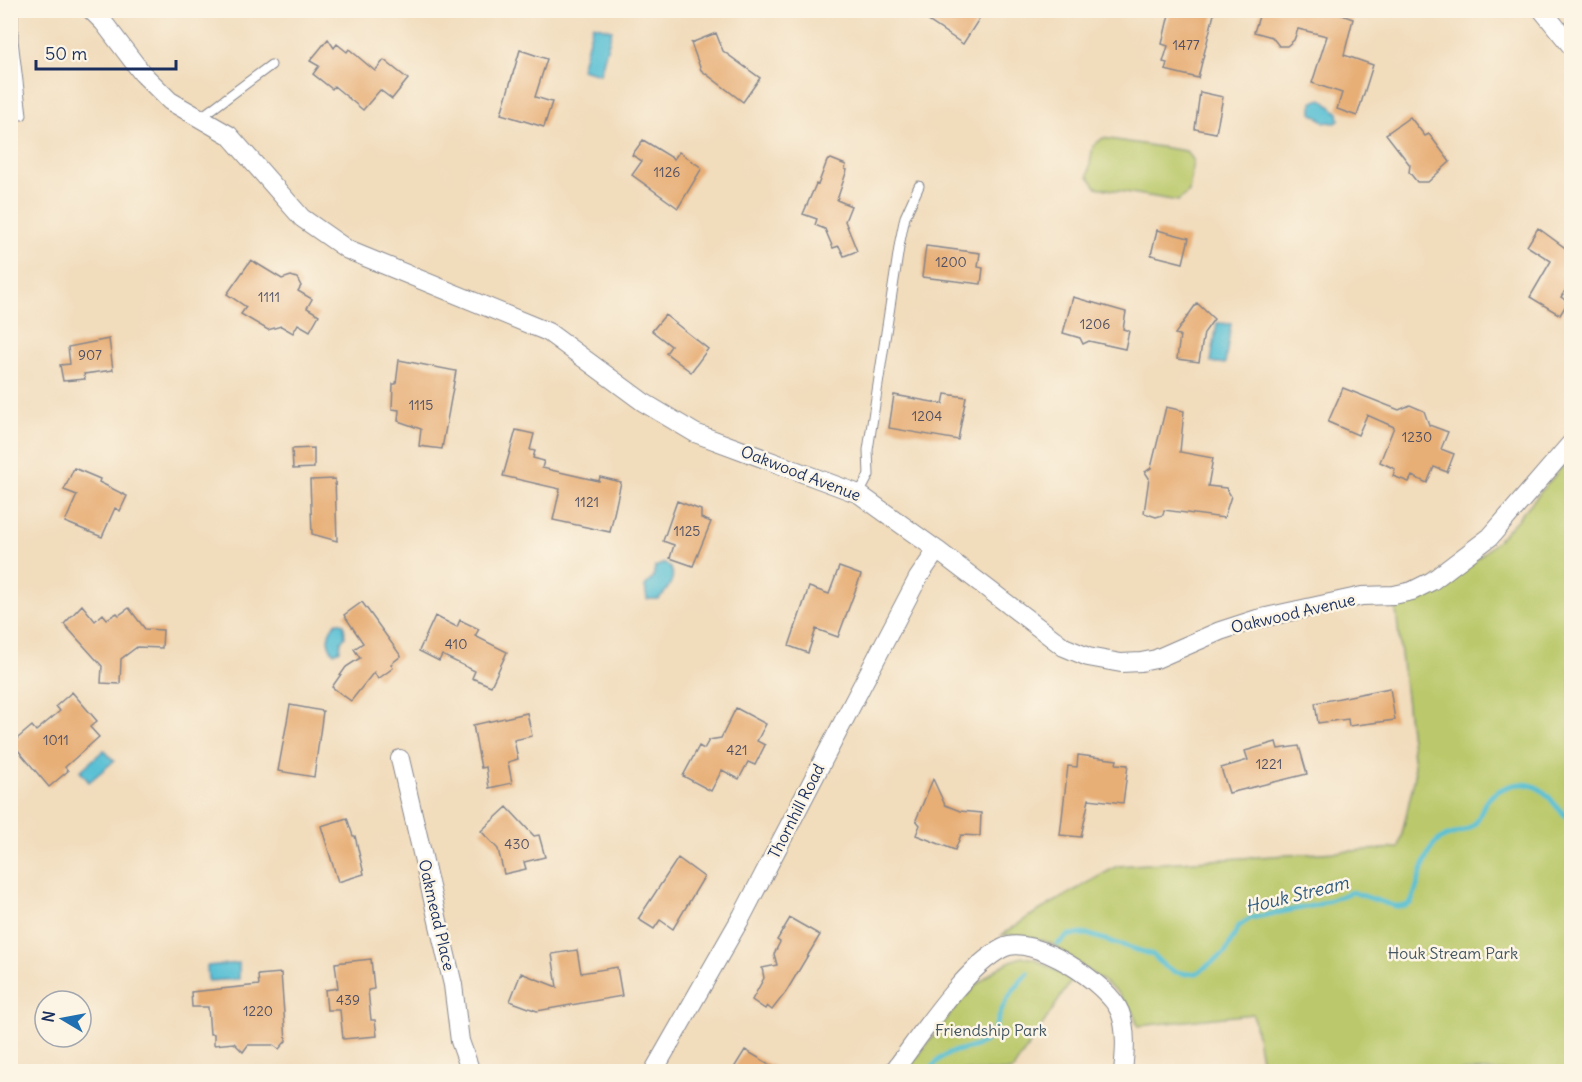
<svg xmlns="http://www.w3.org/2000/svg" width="1582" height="1082" viewBox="0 0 1582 1082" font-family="Delius,sans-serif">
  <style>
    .green { fill: #bbc96c; stroke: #6b7c65; stroke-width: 1.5 }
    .water { fill: #58c0d4; stroke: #3a7899; stroke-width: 1.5 }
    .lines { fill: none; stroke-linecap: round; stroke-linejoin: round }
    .stream { stroke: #58c0d4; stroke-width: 5 }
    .building { fill: #e7ae76 }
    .lane-casing { stroke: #86868d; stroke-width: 11 }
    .street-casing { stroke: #86868d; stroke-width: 20 }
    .lane { stroke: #fff; stroke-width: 9 }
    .street { stroke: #fff; stroke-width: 18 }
    .labels { text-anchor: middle; stroke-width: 5; stroke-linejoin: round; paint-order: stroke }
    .number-label { font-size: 14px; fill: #4e4f64 }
    .street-label { font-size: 16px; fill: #1b2f5e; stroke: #fcf5e5 }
    .park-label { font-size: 16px; fill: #435662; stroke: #fcf5e5 }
    .water-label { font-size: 18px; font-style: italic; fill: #2d5a81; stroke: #fcf5e5 }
  </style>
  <rect width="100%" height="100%" fill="#fcf5e5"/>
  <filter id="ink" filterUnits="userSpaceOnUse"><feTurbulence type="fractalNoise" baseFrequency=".0167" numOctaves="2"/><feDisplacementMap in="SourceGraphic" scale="12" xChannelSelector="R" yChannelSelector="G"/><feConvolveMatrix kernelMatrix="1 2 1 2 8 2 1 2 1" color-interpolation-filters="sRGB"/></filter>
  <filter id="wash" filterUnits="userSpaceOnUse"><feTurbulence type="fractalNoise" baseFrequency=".008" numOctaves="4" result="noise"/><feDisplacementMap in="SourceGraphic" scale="24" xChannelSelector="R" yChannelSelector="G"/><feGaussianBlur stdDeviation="1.35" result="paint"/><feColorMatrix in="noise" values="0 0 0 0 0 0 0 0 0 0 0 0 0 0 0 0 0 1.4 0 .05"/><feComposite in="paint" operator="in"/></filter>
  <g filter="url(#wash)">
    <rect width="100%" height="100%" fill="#f1dcbc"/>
    <path class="green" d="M1103 138 1186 151 1193 161 1189 192 1178 201 1096 187 1088 176 1093 146Z
      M1571 456V1071H1263L1253 1014 1138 1026 1133 1011 1115 990 1050 943 1023 935H1002L1030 916 1117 866 1399 848 1415 775 1395 602C1478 579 1518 517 1571 456Z
      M1023 957 1035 959 1072 980 1012 1071H906C936 1035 976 968 1023 957Z"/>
    <path class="water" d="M593 25 612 30 600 74 581 69Z
      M1322 99 1338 113 1339 120 1336 123 1325 122 1312 113V102Z
      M1217 323 1231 324 1225 364 1211 362Z
      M664 563C681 571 669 590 658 599H647L645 586 653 578 655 567Z
      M337 622 344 624 345 637 341 641 340 650 334 653C325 644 327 630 337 622Z
      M104 750 114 761 89 782 80 771Z
      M239 963V979L208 981 207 966Z"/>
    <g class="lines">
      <path class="stream" d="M1058 944 1069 935 1087 934 1153 955 1163 965 1173 971 1186 974 1197 973 1225 953 1239 926 1251 918 1317 905 1352 892 1394 906H1405L1411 903C1419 885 1421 864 1432 847 1442 834 1455 835 1468 829 1479 824 1480 812 1485 803 1494 790 1515 781 1530 785 1551 790 1555 812 1572 820
        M930 1072C945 1041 971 1057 989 1037 997 1029 999 1013 1005 1003 1011 992 1020 982 1028 973"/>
    </g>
    <g id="blocks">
      <path class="building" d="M934 10H967L979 19 963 44 927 20Z
        M1170 10H1215L1198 78 1165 70 1167 63 1163 62 1168 46 1162 44Z
        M1261 10H1328L1353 19 1344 55 1373 65 1357 116 1337 109 1342 93 1312 83 1327 36 1298 29 1294 40 1287 46H1279L1272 37 1254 32Z
        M716 33 723 51 760 78 743 102 701 70 691 43Z
        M328 39 334 48 337 44 347 52 349 49 375 71 384 60 408 79 392 99 380 90 363 110 334 86 332 89 313 74 319 66 310 61Z
        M520 50 547 59 535 97 552 102 544 127 501 114Z
        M1200 92 1223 97 1216 133 1195 129Z
        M1410 117 1425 136 1429 134 1450 162 1428 182H1417L1409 172 1410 165 1386 134Z
        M643 140 674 159 679 152 702 168 678 208 632 175 642 161 632 155Z
        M831 159 846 165 845 169 847 170 837 200 851 206 845 221 857 251 844 256 839 246 833 248 825 229 815 225 817 219 803 214 816 184 818 185 827 161Z
        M1538 228 1572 253V280L1561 297 1568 302 1560 315 1530 297 1551 261 1527 246Z
        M1157 230 1189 238 1183 263 1151 255Z
        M926 246 980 253 978 267 983 268 981 284 922 277Z
        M251 260 282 279 291 276 297 278 301 286 298 291 312 299 307 308 319 315 310 331 298 324 293 333 281 326 268 330 241 314 246 307 227 294Z
        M1073 297 1126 312 1123 329 1129 331 1125 349 1089 341 1083 344 1080 338 1063 333Z
        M1197 303 1214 319 1204 333 1199 362 1177 359 1180 335 1175 334Z
        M665 315 708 349 691 372 666 353 671 346 652 331Z
        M109 339 113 370 84 374 85 379 63 381 60 365 70 364 68 347Z
        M399 360 456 371 442 449 419 446 421 429 398 421 399 410 392 409 393 384H396Z
        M1343 388 1399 410 1410 405 1424 411 1429 425 1448 432 1441 449 1454 454 1447 472 1434 467 1427 483 1412 476 1409 482 1393 476 1395 469 1380 462 1394 427 1367 415 1358 435 1328 422Z
        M945 394 966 397 958 440 889 428 894 395 943 404Z
        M1166 407 1184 411 1180 452 1213 458 1208 486 1226 488 1231 496 1224 518 1164 510 1163 515 1156 517 1144 513 1149 478 1145 472 1151 468Z
        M516 430 534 434 530 450 535 451 533 458 544 461 542 468 599 481 600 477 621 482 610 532 553 520 560 489 503 476Z
        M314 448V468L293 469 292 449Z
        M74 468 100 479 99 482 127 496 120 511 115 508 102 537 65 522 77 495 64 490Z
        M335 479 337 541 312 534 310 480Z
        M677 501 701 510V518L711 522 693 566 670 558 674 545 663 541Z
        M839 567 861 575 838 637 816 629 808 653 789 646 809 587 829 594Z
        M362 602 401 656 391 664 393 668 378 679 374 672 351 701 332 687 346 667 360 658 354 649 363 643 344 615Z
        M82 605 95 621 103 614 107 619 117 613 119 615 129 608 145 629 163 630 162 648 137 647 121 659 120 684 101 683 102 666 64 624Z
        M435 616 457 627 460 620 479 629 475 636 507 652 491 686 472 678 475 671 442 655 439 661 419 651Z
        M1390 688 1395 720 1349 726 1348 719 1318 723 1315 703Z
        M72 692 97 721 90 727 99 737 65 767 68 771 49 787 12 743 32 726 36 731 60 711 56 706Z
        M290 705 323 711 314 777 278 771Z
        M736 708 766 724 757 741 765 745 755 765 748 762 739 779 722 770 711 791 683 776 699 746 704 749 709 740 721 738Z
        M527 713 532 736 514 740 518 759 508 762 512 783 489 788 486 767 481 768 473 725Z
        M1276 742 1278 749 1299 746 1307 774 1229 793 1221 768 1248 760 1245 751Z
        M1078 755 1117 760 1116 764 1128 765 1123 803 1089 799 1081 837 1060 835 1068 766 1077 767Z
        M933 779 945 805 960 811 981 813 980 836 961 835 955 850 916 835 920 825 916 820Z
        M507 807 534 836 539 835 545 857 524 862 526 869 504 874 498 849 481 831Z
        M347 818 353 836H355L364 874 338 882 321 826Z
        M678 858 704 877 673 929 660 920 654 929 638 919Z
        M790 918 820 935 786 992 772 1010 767 1006 765 1009 752 1000 764 978 762 968 777 965 774 954 780 942 777 940Z
        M577 950 581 973 617 967 622 996 537 1011 510 1001 521 973 557 987 552 954Z
        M371 959 374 989 368 990 371 1020H375L377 1036 343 1039 340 1010H327L325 990 338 988 335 963Z
        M281 973 286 1041 279 1049 273 1045H248L243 1052 234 1043 214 1045V1034H210L208 1007H192L191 992 259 985 258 975Z
        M745 1050 781 1071H732Z"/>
    </g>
  </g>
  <g filter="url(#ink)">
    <use href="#blocks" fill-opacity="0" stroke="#86868d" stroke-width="1.5"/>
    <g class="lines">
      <g class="lane-casing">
        <path id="lane" d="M13 10V40L22 115
          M200 118 271 65
          M859 494 869 475 868 450 900 241 905 217 919 186"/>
      </g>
      <g class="street-casing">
        <path id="street" d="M91 10 104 23 142 73 170 101 229 135 302 218 348 250 548 332 643 402 695 433 859 494 937 550 1064 647 1088 657 1121 663 1141 662 1156 659 1220 631 1257 619 1362 596 1394 595 1412 591 1432 581 1490 537 1572 442
          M1542 10 1572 47
          M400 759 453 985 460 1041 471 1072
          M653 1072 742 916 918 578 937 550
          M893 1072C920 1036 964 968 1003 948 1032 933 1109 984 1120 1012 1127 1030 1125 1053 1123 1072"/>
      </g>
      <use href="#lane" class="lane"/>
      <use href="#street" class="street"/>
    </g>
  </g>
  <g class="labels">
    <g class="number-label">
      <text x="1186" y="50">1477</text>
      <text x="667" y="177">1126</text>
      <text x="951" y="267">1200</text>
      <text x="269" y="302">1111</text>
      <text x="1095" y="329">1206</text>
      <text x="90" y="360">907</text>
      <text x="421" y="410">1115</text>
      <text x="927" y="421">1204</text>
      <text x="1417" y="442">1230</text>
      <text x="587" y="507">1121</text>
      <text x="687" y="536">1125</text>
      <text x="456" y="649">410</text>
      <text x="56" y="745">1011</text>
      <text x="737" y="755">421</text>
      <text x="1269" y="769">1221</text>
      <text x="517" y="849">430</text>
      <text x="348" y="1005">439</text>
      <text x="258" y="1016">1220</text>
    </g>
    <g class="street-label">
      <text transform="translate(801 473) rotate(21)" y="6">Oakwood Avenue</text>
      <text transform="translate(1293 613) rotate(-13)" y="6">Oakwood Avenue</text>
      <text transform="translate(796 811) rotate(-63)" y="6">Thornhill Road</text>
      <text transform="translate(437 915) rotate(77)" y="6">Oakmead Place</text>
    </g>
    <g class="park-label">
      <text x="1453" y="959">Houk Stream Park</text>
      <text x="991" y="1036">Friendship Park</text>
    </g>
    <g class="water-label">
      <text transform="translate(1297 895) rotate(-14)" y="6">Houk Stream</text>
    </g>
  </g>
  <rect width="1582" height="1082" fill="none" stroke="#fcf5e5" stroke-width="36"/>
  <g transform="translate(63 1019) rotate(280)"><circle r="28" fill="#fcf5e5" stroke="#a2a6af" stroke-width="1.5"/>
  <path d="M0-4.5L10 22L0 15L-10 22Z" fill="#1f6fb2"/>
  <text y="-9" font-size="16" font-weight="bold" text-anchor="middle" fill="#1b2f5e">N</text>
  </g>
  <path d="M36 60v9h140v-9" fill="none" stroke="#1b2f5e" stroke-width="3"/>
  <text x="45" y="60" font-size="18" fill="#1b2f5e" stroke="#fcf5e5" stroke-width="4.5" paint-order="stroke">50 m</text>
</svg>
